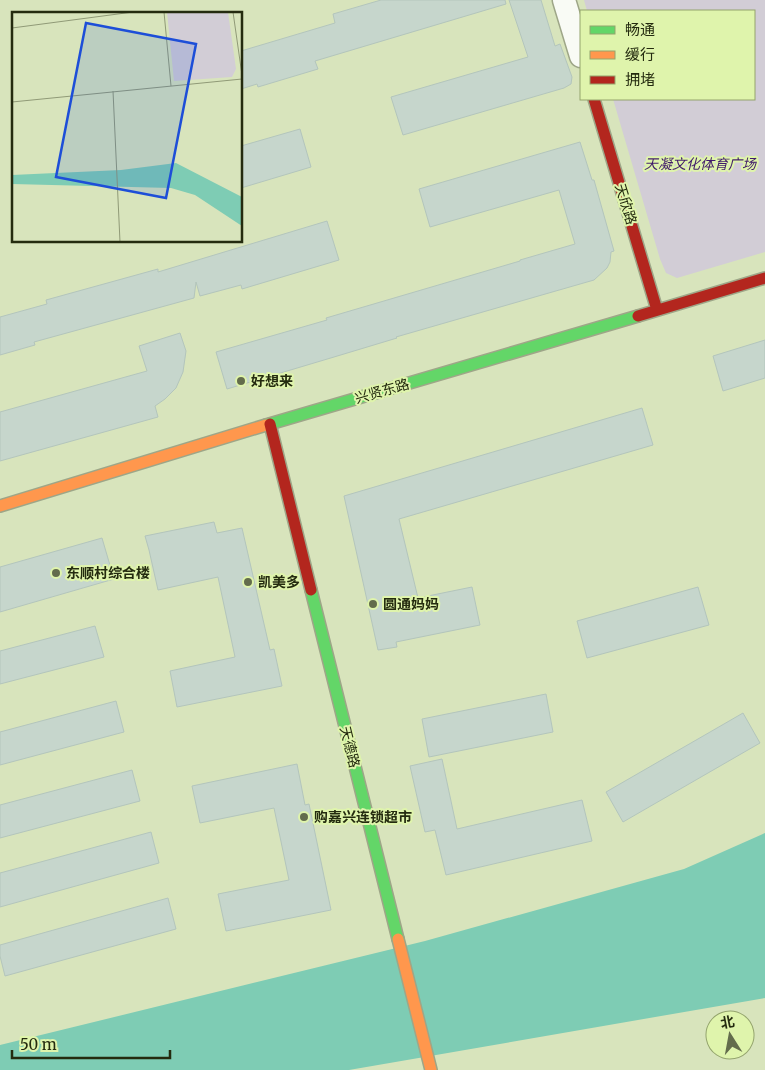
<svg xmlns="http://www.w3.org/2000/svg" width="765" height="1070" viewBox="0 0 765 1070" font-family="Merriweather,'Noto Sans SC',serif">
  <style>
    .green { fill: #d2cdd6 }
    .water { fill: #7eccb4 }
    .building { fill: #c6d6cc; stroke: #b3c5bc }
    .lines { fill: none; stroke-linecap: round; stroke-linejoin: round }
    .street-casing { stroke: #9ea688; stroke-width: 25 }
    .fast-casing { stroke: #9ea688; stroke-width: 14 }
    .slow-casing { stroke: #9ea688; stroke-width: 14 }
    .jam-casing { stroke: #9ea688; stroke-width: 14 }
    .street { stroke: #f9fbf5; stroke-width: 22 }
    .fast { stroke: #63d668; stroke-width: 11 }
    .slow { stroke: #ff974d; stroke-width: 11 }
    .jam { stroke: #b3261e; stroke-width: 11 }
    .poi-dot { fill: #636c4c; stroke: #dff4ac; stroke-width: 2 }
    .labels { text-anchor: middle; stroke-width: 4; stroke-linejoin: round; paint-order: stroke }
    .park-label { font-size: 14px; font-style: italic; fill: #401a6a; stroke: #dff4ac }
    .street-label { font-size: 14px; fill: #242b0f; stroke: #dff4ac }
    .poi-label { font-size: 14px; font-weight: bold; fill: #242b0f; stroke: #dff4ac; text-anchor: start }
    .inset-road { fill: none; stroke: #909a77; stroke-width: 1 }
    .view { fill: #1d4ed8; fill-opacity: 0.15; stroke: #1d4ed8; stroke-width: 2.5 }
    .inset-edge { fill: none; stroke: #242b0f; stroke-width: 2.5 }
  </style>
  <rect width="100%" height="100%" fill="#d8e4bc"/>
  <path class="green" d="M584 0H765V252L677 278 666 273 660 259 613 99H754V11H587Z"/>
  <path class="water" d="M765 833V998L349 1070H0V1045L425 941 684 869Z"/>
  <path class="building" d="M381 0H505L506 4 315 61 318 69 258 87 257 84 241 89V51L335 23 333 14Z
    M509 0H541L555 46 560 44 572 77 571 84 564 88 403 135 391 97 528 57Z
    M300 129 311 167 241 188V146Z
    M580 142 592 180H594L614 251 611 252 610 262 607 268 594 280 396 337 397 338 334 357 227 389 216 352 327 320 326 318 520 261V260L575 244 559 190 430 227 419 189Z
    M327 221 339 260 242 289 241 285 200 296 196 282 194 298 34 342 35 345 0 355V317L47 304 46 300 158 269V272Z
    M180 333 186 351 183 372 176 388 165 399 155 406 158 417 0 461V412L147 371 139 346Z
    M765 340V378L723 391 713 356Z
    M642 408 653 445 399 519 418 598 472 587 480 625 396 642 397 647 378 650 344 496Z
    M214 522 217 533 242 528 270 650 274 649 282 686 177 707 170 671 235 657 218 577 158 590 149 550 145 536Z
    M102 538 114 579 0 612V567Z
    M698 587 709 625 587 658 577 621Z
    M95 626 104 657 0 684V651Z
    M546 694 553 732 429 757 422 719Z
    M116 701 124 732 0 765V732Z
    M743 713 760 743 623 822 606 792Z
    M442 759 457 829 582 800 592 841 446 875 435 830 425 832 410 766Z
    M297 764 305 805 309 804 331 910 226 931 218 894 289 880 274 808 200 823 192 786Z
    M132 770 140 801 0 838V805Z
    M151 832 159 863 0 907V873Z
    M168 898 176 929 5 976 0 956V945Z"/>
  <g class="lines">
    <g class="street-casing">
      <path id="street" d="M564 0 581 56"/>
    </g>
    <g class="fast-casing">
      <path id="fast" d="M266 425 638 316
        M311 590 398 939"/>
    </g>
    <g class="slow-casing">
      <path id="slow" d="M0 506 266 425
        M398 939 431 1070"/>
    </g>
    <g class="jam-casing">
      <path id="jam" d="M594 99 657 310
        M638 316 765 278
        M270 424 311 590"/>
    </g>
    <use href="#street" class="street"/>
    <use href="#fast" class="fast"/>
    <use href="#slow" class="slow"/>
    <use href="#jam" class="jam"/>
  </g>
  <g class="poi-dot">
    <circle cx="241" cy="381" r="5"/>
    <circle cx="56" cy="573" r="5"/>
    <circle cx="248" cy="582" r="5"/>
    <circle cx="373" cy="604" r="5"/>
    <circle cx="304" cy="817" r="5"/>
  </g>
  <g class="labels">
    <g class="park-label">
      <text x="700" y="169">天凝文化体育广场</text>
    </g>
    <g class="street-label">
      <text transform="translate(626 204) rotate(73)" y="5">天欣路</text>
      <text transform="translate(382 391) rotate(-16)" y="5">兴贤东路</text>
      <text transform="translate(350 747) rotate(76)" y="5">天德路</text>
    </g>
    <g class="poi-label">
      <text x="251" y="386">好想来</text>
      <text x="66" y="578">东顺村综合楼</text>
      <text x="258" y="587">凯美多</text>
      <text x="383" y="609">圆通妈妈</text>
      <text x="314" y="822">购嘉兴连锁超市</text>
    </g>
  </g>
  <g transform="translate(12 12)">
    <rect width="230" height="230" fill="#d8e4bc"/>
    <path d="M155 0H216L224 57 220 65 162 69Z" fill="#d2cdd6"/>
    <path d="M164 151 230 185V214L183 183 159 176 0 172V163L109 158Z" fill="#7eccb4"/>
    <path class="inset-road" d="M152 0 159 74M221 0 230 63M0 16 121 0M101 79 108 230M0 90 230 67"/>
    <path class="view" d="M74 11 184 32 154 186 44 165Z"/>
    <rect width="230" height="230" class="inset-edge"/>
  </g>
  <rect x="580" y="10" width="175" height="90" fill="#dff4ac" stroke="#94a46d"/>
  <rect x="590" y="26" width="25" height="8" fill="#63d668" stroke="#94a46d"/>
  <text x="625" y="35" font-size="15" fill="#242b0f">畅通</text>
  <rect x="590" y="51" width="25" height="8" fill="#ff974d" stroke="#94a46d"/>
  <text x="625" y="60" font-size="15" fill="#242b0f">缓行</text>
  <rect x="590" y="76" width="25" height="8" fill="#b3261e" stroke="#94a46d"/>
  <text x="625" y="85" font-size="15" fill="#242b0f">拥堵</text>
  <g transform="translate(730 1035) rotate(349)"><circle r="24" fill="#dff4ac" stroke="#94a46d"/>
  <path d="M0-4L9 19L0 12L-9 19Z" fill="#636c4c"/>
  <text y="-8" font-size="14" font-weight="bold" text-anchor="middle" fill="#242b0f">北</text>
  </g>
  <path d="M12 1050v8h158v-8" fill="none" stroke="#242b0f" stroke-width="2.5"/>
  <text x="20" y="1050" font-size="15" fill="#242b0f" stroke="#dff4ac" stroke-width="4" paint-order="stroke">50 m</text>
</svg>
